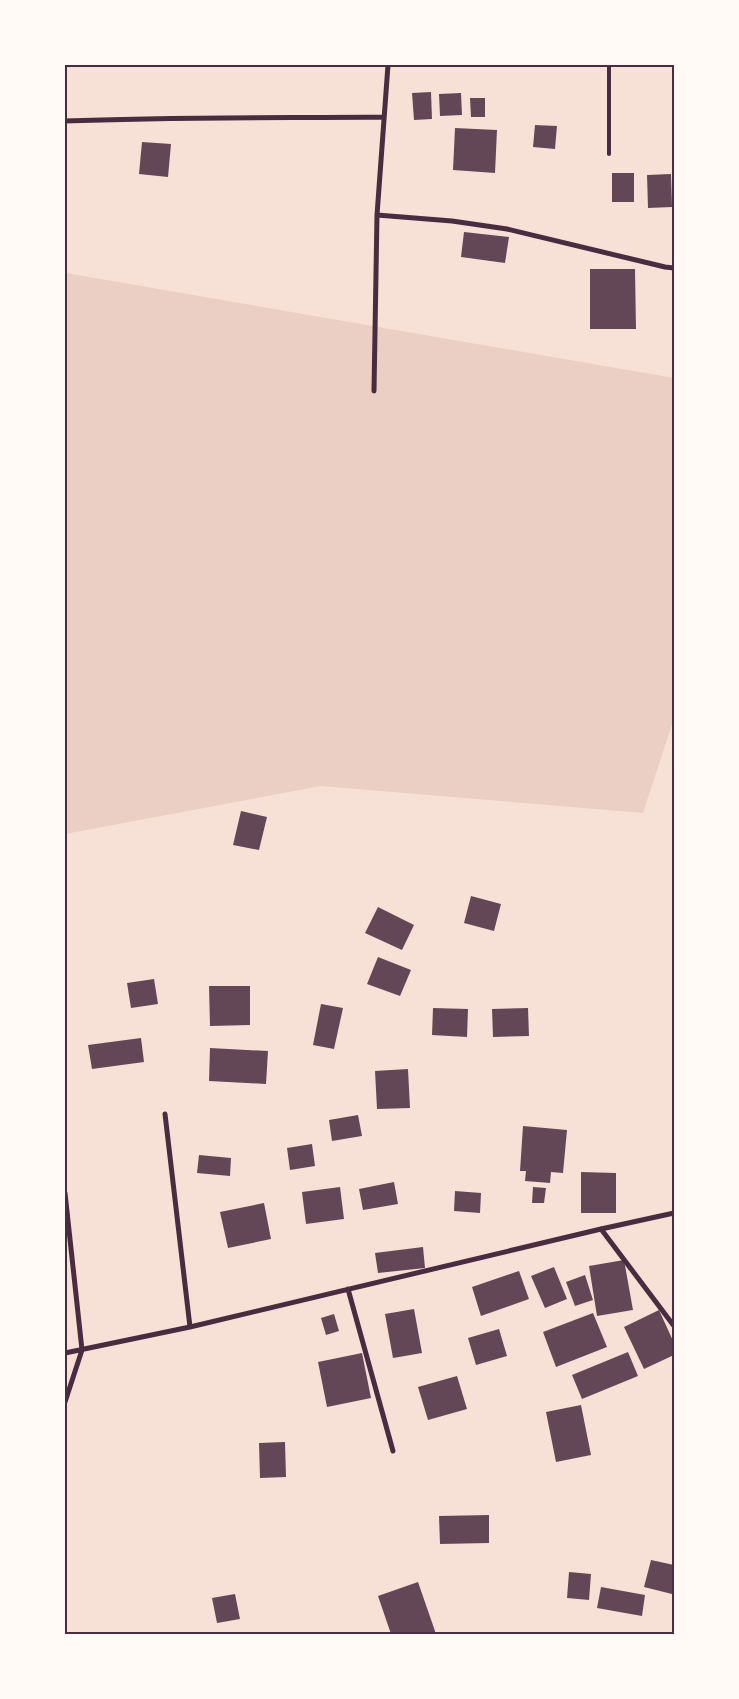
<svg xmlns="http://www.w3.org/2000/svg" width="739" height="1699" viewBox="0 0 739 1699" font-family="'Roboto Serif',serif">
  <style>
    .green { fill: #ebcfc5 }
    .building { fill: #644757 }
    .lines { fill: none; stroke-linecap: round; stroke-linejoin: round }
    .service { stroke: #4a2c40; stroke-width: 4 }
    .minor { stroke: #4a2c40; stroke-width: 5 }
    .neatline { fill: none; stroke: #4a2c40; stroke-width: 2 }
  </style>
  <rect width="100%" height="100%" fill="#f7e1d7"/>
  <path class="green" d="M66 273 674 378V718L643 813 321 786 65 834Z"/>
  <path class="building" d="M431 92 432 119 414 120 412 93Z
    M461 93 462 115 440 116 439 94Z
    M470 98H485V117H471Z
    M535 125 557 126 555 149 533 147Z
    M455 128 497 130 495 173 453 170Z
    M142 142 171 144 168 177 139 174Z
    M612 173H634V202H612Z
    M671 174 672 207 648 208 647 175Z
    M464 232 509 237 505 263 461 257Z
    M590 269H635L636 329H590Z
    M241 811 267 817 259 850 233 845Z
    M471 896 501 904 494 931 464 923Z
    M378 907 414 925 402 950 365 933Z
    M378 957 411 970 400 996 367 984Z
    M154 979 158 1004 131 1008 127 983Z
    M209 986H250V1025L210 1026Z
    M321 1004 343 1008 334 1049 313 1045Z
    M433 1008 468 1009 467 1037 432 1035Z
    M528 1008 529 1036 493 1037 492 1009Z
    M141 1038 144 1062 92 1069 88 1045Z
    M210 1048 268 1051 266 1084 209 1081Z
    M408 1069 410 1108 377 1109 375 1071Z
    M358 1115 362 1136 332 1141 329 1120Z
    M523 1126 567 1130 563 1173 551 1172 550 1183 525 1181 526 1171H520Z
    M312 1144 315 1166 290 1170 287 1148Z
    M199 1155 231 1158 230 1176 197 1173Z
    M581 1172 616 1173V1213H581Z
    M394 1182 398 1204 363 1210 359 1189Z
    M340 1187 344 1219 306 1224 302 1192Z
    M533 1187 546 1188 544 1203H532Z
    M455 1191 481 1193 480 1213 454 1211Z
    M264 1203 271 1239 228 1248 220 1212Z
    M423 1247 425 1268 378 1273 375 1253Z
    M624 1260 633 1310 597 1316 589 1266Z
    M554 1267 567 1299 545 1308 531 1276Z
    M519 1271 529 1299 481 1316 472 1287Z
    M585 1275 593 1300 575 1306 566 1282Z
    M414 1309 422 1353 393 1358 385 1314Z
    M659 1310 674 1343V1355L644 1369 624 1327Z
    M593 1313 607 1347 556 1367 543 1332Z
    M334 1314 339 1331 326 1335 321 1318Z
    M499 1329 507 1356 476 1365 468 1338Z
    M628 1352 638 1376 582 1399 572 1375Z
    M362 1353 371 1398 327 1407 318 1362Z
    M457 1376 467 1409 428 1420 418 1387Z
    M581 1405 591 1455 556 1462 546 1412Z
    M285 1442 286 1477 260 1478 259 1443Z
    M489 1515V1543L440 1544 439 1516Z
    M651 1560 674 1565V1585L672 1594 644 1587Z
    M569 1572 591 1574 589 1600 567 1598Z
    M418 1582 436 1634H391L378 1596Z
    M601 1587 645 1595 642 1616 597 1608Z
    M235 1594 240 1619 217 1623 212 1598Z"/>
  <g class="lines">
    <path class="service" d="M609 65V154"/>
    <path class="minor" d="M65 121C171 117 278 118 384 117
      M377 215 452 221 507 229 665 267 674 268
      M374 391 377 215 388 65
      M165 1114 190 1327
      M65 1193 82 1350 65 1402
      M601 1229 674 1326
      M348 1289 393 1451
      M65 1353 190 1327 601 1229 674 1213"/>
  </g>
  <rect width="739" height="1699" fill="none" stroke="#fffaf5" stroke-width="132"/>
  <rect x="66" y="66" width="607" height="1567" class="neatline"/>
</svg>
